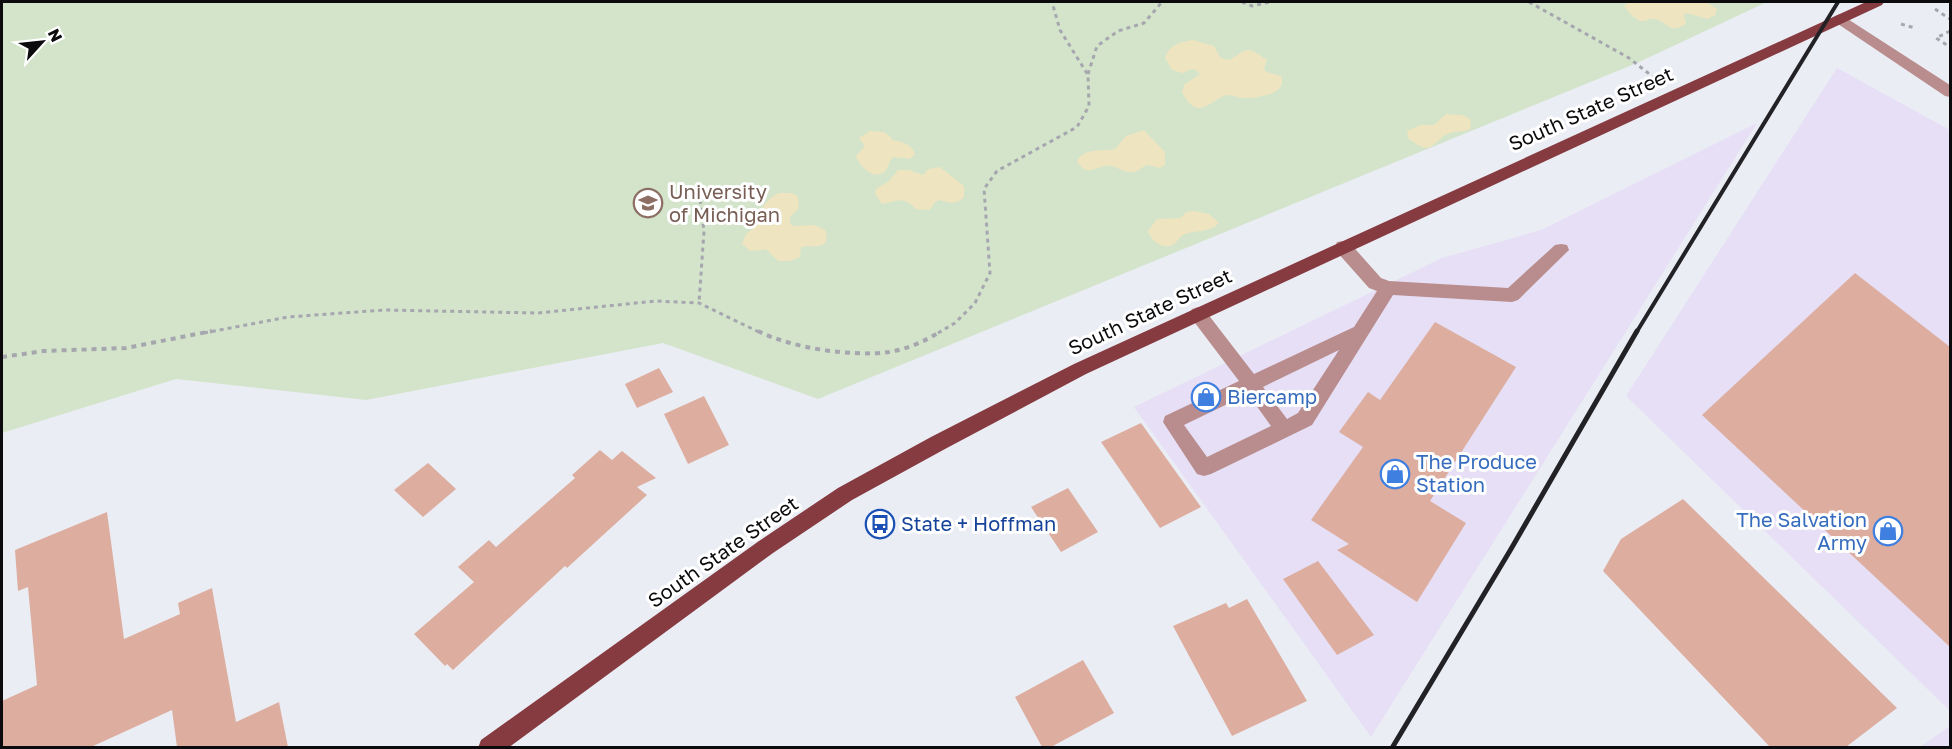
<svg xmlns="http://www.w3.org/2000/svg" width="1952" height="749" font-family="'Golos Text',sans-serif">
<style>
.commercial{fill:#e6dff5}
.green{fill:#d3e4cb}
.sand{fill:#eee4bf}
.building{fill:#ddae9f}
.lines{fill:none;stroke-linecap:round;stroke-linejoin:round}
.path-far1{stroke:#a6a7ae;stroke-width:3;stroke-dasharray:4 4;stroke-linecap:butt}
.path{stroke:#a6a7ae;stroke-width:4;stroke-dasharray:5 5;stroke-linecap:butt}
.minor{fill:#b98d8d;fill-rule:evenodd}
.major{fill:#853b40;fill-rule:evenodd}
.rail-far1{stroke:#222226;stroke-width:4}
.rail{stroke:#222226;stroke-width:5}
.labels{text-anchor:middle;stroke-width:6;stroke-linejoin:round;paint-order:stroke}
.street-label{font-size:20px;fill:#0b0b0e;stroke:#fff}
.education-label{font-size:20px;fill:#785e54;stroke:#fff;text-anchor:start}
.shop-label{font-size:20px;fill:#366cbe;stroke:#fff;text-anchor:start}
.transit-label{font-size:20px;fill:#164399;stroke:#fff;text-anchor:start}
</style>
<rect width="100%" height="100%" fill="#ebedf5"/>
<!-- commercial -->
<g class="commercial">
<path d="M1837 68 1950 130V711L1626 396Z"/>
<path d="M1757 123 1371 737 1134 407 1442 258 1541 230Z"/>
<path d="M1950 726V747H1920Z"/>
</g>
<!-- green -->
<path class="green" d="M2 2H1767L1637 63 818 399 663 343 366 400 176 379 2 433Z"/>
<!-- sand -->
<g class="sand">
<path d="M1628 2H1706L1717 9 1715 15 1708 19 1686 13 1684 15 1686 24C1668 35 1669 22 1655 19 1649 18 1647 22 1640 21L1632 16 1624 6Z"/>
<path d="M1193 40 1214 46C1216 49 1219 57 1222 58 1231 65 1240 49 1249 50 1255 51 1261 56 1267 60L1264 68 1266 72 1281 76C1289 95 1255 98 1242 98 1238 98 1233 95 1229 95 1213 95 1199 126 1182 92L1184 85 1200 74C1195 67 1190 69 1183 73L1172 70 1165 58C1170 44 1180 42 1193 40Z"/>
<path d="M1446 114 1462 115 1470 119 1471 125 1469 130C1463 132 1455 131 1450 133 1432 139 1434 160 1408 138L1407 131 1420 125H1434Z"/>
<path d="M1144 130 1165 152V165L1160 168 1147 165C1142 167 1139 171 1134 172 1126 174 1118 167 1111 166 1101 164 1096 171 1087 170 1082 169 1080 166 1077 161 1085 147 1102 152 1115 149L1126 136Z"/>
<path d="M870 131 884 132 891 137 892 140C902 142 912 143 915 155L909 159 893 157C889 161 889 166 886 170 876 183 859 166 856 156L865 146 859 138Z"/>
<path d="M940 167 964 186V197C956 205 950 203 939 200L935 202 930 210 915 209C906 196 896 201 882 204L875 194 876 189 889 181 898 170H909L923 175 928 169Z"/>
<path d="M779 193H793L798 197 799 208 790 217V223L793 226 815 225 825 230C832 252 813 244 801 247L800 257 790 261H778C761 245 773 250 750 251L742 244 746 234 756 226C758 213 766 198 779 193Z"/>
<path d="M1194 211 1209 214 1219 223C1210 232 1201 230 1189 233 1181 234 1179 240 1174 244 1163 251 1151 241 1148 231L1157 219 1180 218 1187 212Z"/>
</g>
<!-- building -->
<g class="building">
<path d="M1855 273 1950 347V647L1702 415Z"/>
<path d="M1435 322 1516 367 1430 501 1466 523 1417 602 1337 550 1349 544 1311 520 1363 447 1339 432 1368 392 1380 400Z"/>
<path d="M659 368 673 392 637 408 625 384Z"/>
<path d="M704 396 729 445 688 464 664 414Z"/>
<path d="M1141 423 1201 507 1160 528 1101 442Z"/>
<path d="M600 450 612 460 622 451 656 478 637 487 647 495 567 568 565 566 453 670 447 664 445 666 414 634 474 582 458 567 489 540 496 547 575 478 572 475Z"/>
<path d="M428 463 456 489 423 517 394 490Z"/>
<path d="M1068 488 1098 532 1061 552 1031 507Z"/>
<path d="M1683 499 1897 708 1846 747H1770L1603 571 1621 539Z"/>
<path d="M107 512 124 639 180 614 178 603 212 588 236 722 279 702 288 747H177L172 710 91 747H2V701L37 685 28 587 18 591 15 550Z"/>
<path d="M1318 561 1374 635 1337 655 1283 579Z"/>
<path d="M1247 599 1307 701 1232 736 1173 626 1226 603 1229 608Z"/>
<path d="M1083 660 1114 713 1051 747H1042L1015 697Z"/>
</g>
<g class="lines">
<!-- path-far1 -->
<g class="path-far1">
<path d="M1242 2 1252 6 1270 2"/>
<path d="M1529 2 1629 58 1657 80"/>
<path d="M1935 9 1950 19"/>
<path d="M1901 24 1915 28"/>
<path d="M1950 31 1936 38 1950 47"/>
<path d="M1088 74 1097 46 1118 31 1144 23 1162 2"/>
<path d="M699 192 704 231 699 303"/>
<path d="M204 333 288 317 384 310 538 313 656 301 699 303 761 333"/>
<path d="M938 333 955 323 975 303 990 273 984 189 997 171 1077 127 1089 106 1088 75 1060 30 1052 2"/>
</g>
<!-- path -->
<g class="path">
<path d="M758 331C791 348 852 357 889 352 907 349 926 341 941 331"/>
<path d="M2 357 44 351 126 348 212 331"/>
</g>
<!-- minor -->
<g class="minor">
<path d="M1840 14 1950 85V97L1945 96 1835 22 1833 19 1835 16Z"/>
<path d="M1343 241 1349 242 1381 278 1389 281 1508 288 1555 245 1561 244 1567 245 1569 250 1518 300 1512 302 1393 295 1312 425 1211 474 1204 476 1197 474 1163 422 1165 416 1239 381 1192 319 1189 314 1192 309 1198 307 1204 309 1254 374 1354 327 1377 291 1369 288 1337 252 1335 247 1337 242ZM1339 350 1298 413 1287 419 1263 387ZM1248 394 1271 426 1207 457 1184 425Z"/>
</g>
<!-- major -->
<path class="major" d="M1866 2H1884L1882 5 1086 374 945 449 852 500 773 553 508 748H478L481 740 759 541 838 488 931 437 1074 364Z"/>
<!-- rail-far1 -->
<path class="rail-far1" d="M1636 333 1838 2"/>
<!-- rail -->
<path class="rail" d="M1392 748 1511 549 1637 331"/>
</g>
<!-- icons -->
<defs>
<g id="university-ring" transform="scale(1.5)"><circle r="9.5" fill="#fff" stroke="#8d6e63" stroke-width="1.5"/><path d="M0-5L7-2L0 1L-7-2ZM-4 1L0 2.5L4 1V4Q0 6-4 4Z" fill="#8d6e63"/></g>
<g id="shop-ring" transform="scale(1.5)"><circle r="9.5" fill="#fff" stroke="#3f7fe0" stroke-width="1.5"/><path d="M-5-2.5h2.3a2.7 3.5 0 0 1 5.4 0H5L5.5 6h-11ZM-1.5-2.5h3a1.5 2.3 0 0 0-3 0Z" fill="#3f7fe0"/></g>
<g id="bus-ring" transform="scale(1.5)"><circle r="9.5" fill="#fff" stroke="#1a4fb4" stroke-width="1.5"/><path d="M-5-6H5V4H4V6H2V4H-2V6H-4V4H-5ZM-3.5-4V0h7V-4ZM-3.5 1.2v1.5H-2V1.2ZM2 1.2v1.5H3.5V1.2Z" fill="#1a4fb4"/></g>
</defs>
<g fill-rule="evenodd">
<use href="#university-ring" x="648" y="203"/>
<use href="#shop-ring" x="1206" y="397"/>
<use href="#shop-ring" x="1395" y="474"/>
<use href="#bus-ring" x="880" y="524"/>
<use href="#shop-ring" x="1888" y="531"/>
</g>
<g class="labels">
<!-- street labels -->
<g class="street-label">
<text transform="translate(1591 109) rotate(-24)" y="7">South State Street</text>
<text transform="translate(1150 312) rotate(-25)" y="7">South State Street</text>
<text transform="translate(723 552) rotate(-35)" y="7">South State Street</text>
</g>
<!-- education labels -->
<g class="education-label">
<text x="669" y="199">University<tspan x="669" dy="23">of Michigan</tspan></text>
</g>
<!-- shop labels -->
<g class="shop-label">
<text x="1227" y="404">Biercamp</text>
<text x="1416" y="469">The Produce<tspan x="1416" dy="23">Station</tspan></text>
<text x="1867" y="527" text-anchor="end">The Salvation<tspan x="1867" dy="23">Army</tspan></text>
</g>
<!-- transit labels -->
<g class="transit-label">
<text x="901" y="531">State + Hoffman</text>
</g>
</g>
<!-- border -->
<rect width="1952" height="749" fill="none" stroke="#0b0b0e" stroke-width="6"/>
<!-- north arrow -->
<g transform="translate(42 42) rotate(63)" stroke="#ffffff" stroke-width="4.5" paint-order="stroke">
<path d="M0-4.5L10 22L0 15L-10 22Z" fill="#0b0b0e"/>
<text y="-9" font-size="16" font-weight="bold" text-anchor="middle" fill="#0b0b0e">N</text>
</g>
</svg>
